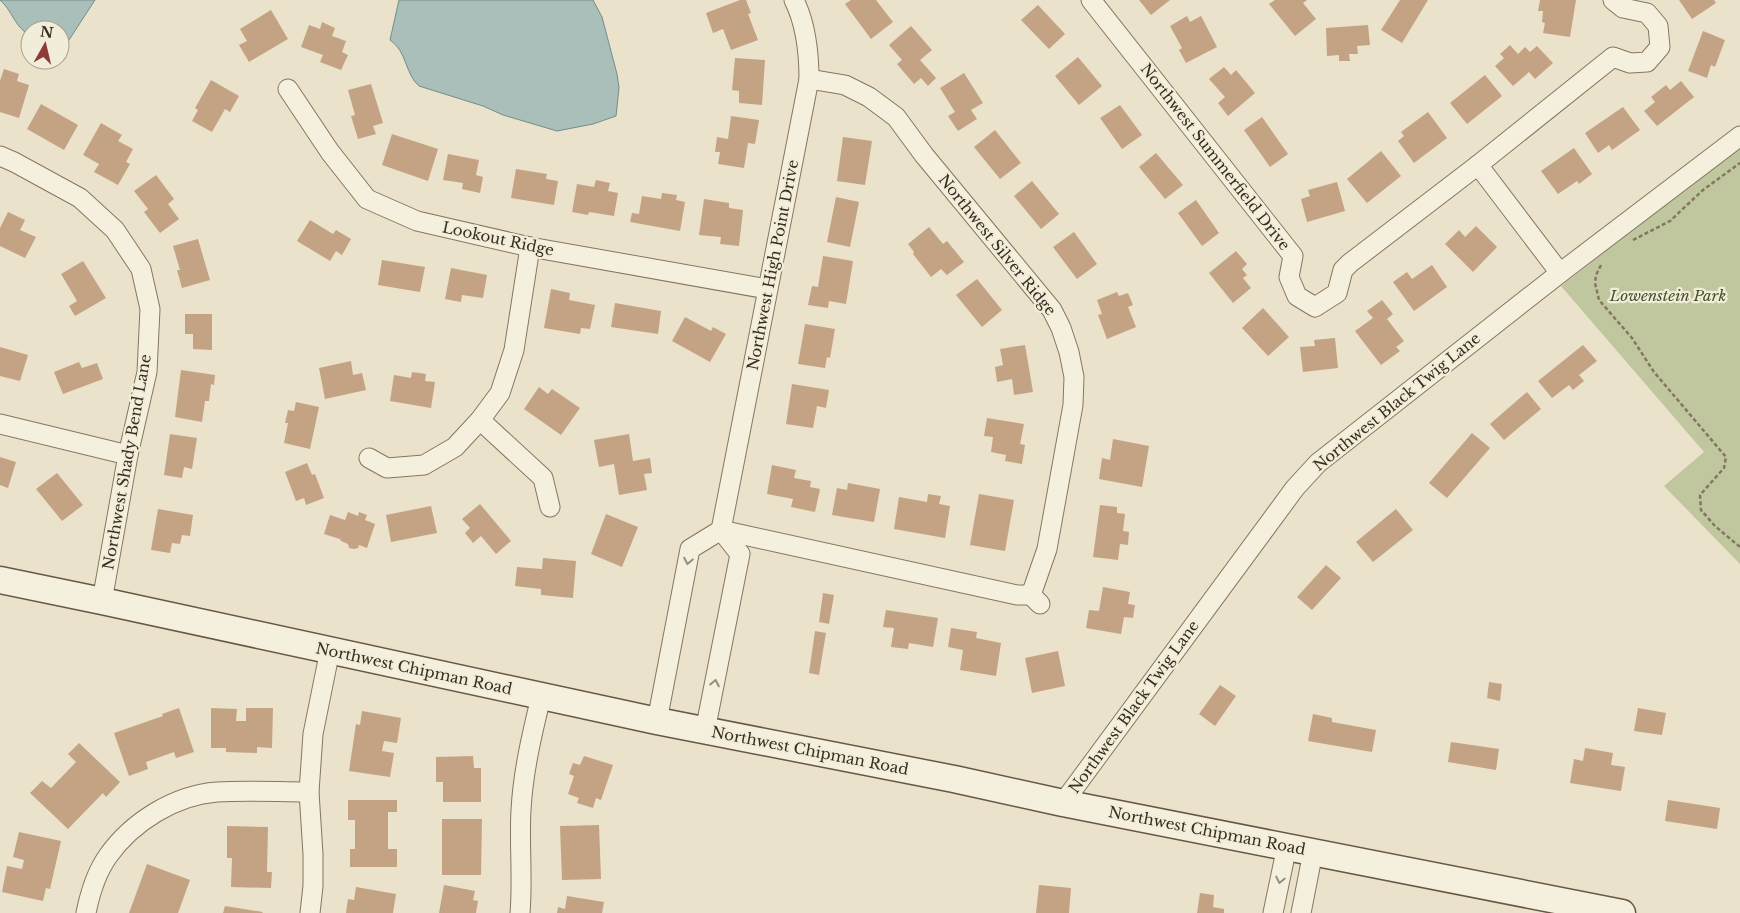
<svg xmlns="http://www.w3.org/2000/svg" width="1740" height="913" font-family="'Libre Baskerville',serif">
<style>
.green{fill:#c0c79f}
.water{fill:#aabfba;stroke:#728d88}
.building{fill:#c4a385}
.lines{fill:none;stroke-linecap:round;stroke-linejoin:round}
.street-casing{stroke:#857661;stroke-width:21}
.secondary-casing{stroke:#675744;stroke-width:29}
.path{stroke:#857661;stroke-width:2.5;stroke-dasharray:4 2.5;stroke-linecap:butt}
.street{stroke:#f5f0dd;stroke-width:19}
.secondary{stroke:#f5f0dd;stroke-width:26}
.oneway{stroke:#968f80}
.labels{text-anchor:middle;stroke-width:4.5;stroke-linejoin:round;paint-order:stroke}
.street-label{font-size:15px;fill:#372e22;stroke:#f2edd9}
.park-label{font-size:15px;font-style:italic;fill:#45512b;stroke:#f2edd9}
</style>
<rect width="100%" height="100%" fill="#eae2ca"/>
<!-- green -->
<path class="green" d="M1740 147V564L1664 486 1704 452 1561 286Z"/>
<!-- water -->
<g class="water">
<path d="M0 0H95L67 43 60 42V30H30V35C15 28 12 10 0 0Z"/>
<path d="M399 0H593L602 17 617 74 619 88 616 116 593 124 557 131 503 115 483 106 419 86C405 74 407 51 390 40Z"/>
</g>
<!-- building -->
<g class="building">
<path d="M740 0H746L751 13 748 14 758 40 731 50 723 29 713 33 706 13Z"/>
<path d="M851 0H876L893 22 871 39 845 4Z"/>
<path d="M1139 0H1170L1151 15Z"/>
<path d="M1275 0H1307L1303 3 1316 19 1295 36 1269 4Z"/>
<path d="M1400 0H1428L1402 43 1381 30Z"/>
<path d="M1540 0H1576L1570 37 1543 33 1545 23 1542 22 1543 11H1538Z"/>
<path d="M1679 0H1714L1716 3 1692 19Z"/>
<path d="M1038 5 1065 34 1049 49 1021 20Z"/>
<path d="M271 10 288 39 249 62 239 45 247 41 240 29Z"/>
<path d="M1187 16 1190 22 1201 16 1217 47 1186 63 1179 50 1182 48 1170 26Z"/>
<path d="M322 22 335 28 332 36 346 41 342 52 348 55 341 70 320 62 323 55 301 47 309 25 320 29Z"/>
<path d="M1368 25 1370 45 1357 46 1358 54H1349L1350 61H1339V55L1327 56 1326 28Z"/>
<path d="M911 26 932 50 920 60 936 78 928 86 921 78 914 84 897 64 902 60 889 45Z"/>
<path d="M1703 31 1725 40 1715 67 1711 65 1707 78 1688 71Z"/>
<path d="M1510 45 1518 54 1525 47 1530 52 1537 46 1553 63 1535 79 1529 72 1513 86 1495 66 1504 58 1500 54Z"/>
<path d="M1078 57 1102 86 1079 105 1055 76Z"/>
<path d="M735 58 765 60 762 105 739 103V91L732 90Z"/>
<path d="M1224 67 1231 75 1236 70 1255 93 1228 116 1218 103 1225 97 1209 79Z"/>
<path d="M4 69 19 74 17 81 29 85 19 118 0 112V81Z"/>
<path d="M964 73 983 103 971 110 977 119 958 131 948 116 955 112 940 88Z"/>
<path d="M1485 75 1502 96 1467 124 1450 103Z"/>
<path d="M211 80 239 96 230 112 225 109 212 132 192 121 198 110 195 108Z"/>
<path d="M1681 81 1694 97 1657 126 1644 111 1655 102 1651 97 1666 85 1670 90Z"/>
<path d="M371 84 383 123 373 126 376 134 358 139 351 116 355 115 348 90Z"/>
<path d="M41 104 78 125 64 150 27 129Z"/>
<path d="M1120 105 1142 135 1122 149 1100 118Z"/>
<path d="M1623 107 1640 130 1612 150 1609 145 1598 153 1585 133Z"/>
<path d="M1428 112 1447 138 1414 163 1398 141 1404 136 1401 132Z"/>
<path d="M731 116 759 120 755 144 748 143 744 168 718 164 720 152H715L717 137 728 139Z"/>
<path d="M1262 117 1288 154 1270 167 1244 130Z"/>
<path d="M101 123 122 135 118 141 133 149 126 162 130 164 118 185 94 172 99 164 83 155Z"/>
<path d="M995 130 1021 163 1000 179 974 147Z"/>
<path d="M392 134 438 149 428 181 382 165Z"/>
<path d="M843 137 872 141 865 185 837 181Z"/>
<path d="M1574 148 1592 174 1579 184 1577 181 1558 194 1541 171Z"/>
<path d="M1381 151 1401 176 1367 203 1347 179Z"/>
<path d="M1156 153 1183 185 1165 199 1139 167Z"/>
<path d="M448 154 479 160 476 175 483 177 480 193 462 189 463 183 443 180Z"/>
<path d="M516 169 547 174 546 179 558 181 554 205 511 198Z"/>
<path d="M156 175 174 199 168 204 179 219 160 233 144 212 148 209 134 191Z"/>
<path d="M596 180 610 183 608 191 618 193 614 216 589 212 588 215 572 212 577 184 594 187Z"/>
<path d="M1032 181 1059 214 1041 229 1014 196Z"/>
<path d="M1337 182 1345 211 1307 222 1301 199 1310 196 1308 190Z"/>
<path d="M662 193 677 195 676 200 685 202 680 231 630 222 632 213 639 214 642 196 661 199Z"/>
<path d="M836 197 859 202 850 247 827 242Z"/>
<path d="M704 199 729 203V208L743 210 739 246 720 244 721 237 699 235Z"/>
<path d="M1196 200 1219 233 1202 246 1178 213Z"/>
<path d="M8 212 25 220 20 230 36 237 25 258 0 246V228Z"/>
<path d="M310 220 333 234 336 230 351 239 342 255 336 251 330 261 297 241Z"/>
<path d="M1476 226 1497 247 1473 272 1445 244 1459 230 1465 237Z"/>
<path d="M929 227 943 244 947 241 964 262 947 275 941 269 931 277 913 254 914 252 908 244Z"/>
<path d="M1074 232 1097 264 1077 279 1053 247Z"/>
<path d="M198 239 210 280 182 288 177 270H180L173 246Z"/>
<path d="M1236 251 1247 264 1242 269 1247 275 1243 278 1251 288 1233 303 1209 273Z"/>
<path d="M823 256 853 261 846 304 829 301 828 308 808 305 812 286 818 287Z"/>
<path d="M382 260 425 267 420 292 378 285Z"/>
<path d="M83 261 106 298 75 316 69 306 77 301 61 274Z"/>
<path d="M1432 265 1447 287 1414 311 1393 282 1407 272 1412 279Z"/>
<path d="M451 268 487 275 483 298 462 295 461 302 445 299Z"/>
<path d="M977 279 1002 310 982 327 956 295Z"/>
<path d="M551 289 570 293 569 300 595 305 590 329 581 328 580 334 544 328Z"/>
<path d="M1117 292 1119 296 1128 293 1133 305 1128 307 1136 327 1107 339 1098 315 1102 314 1097 300Z"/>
<path d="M1382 300 1393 314 1387 319 1404 341 1396 347 1400 351 1381 365 1355 331 1373 318 1367 311Z"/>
<path d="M615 303 661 311 658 334 611 327Z"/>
<path d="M1263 308 1289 337 1268 356 1242 328Z"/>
<path d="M185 314H212V350L193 349V334H185Z"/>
<path d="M685 317 711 331 713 327 726 334 710 362 672 341Z"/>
<path d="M805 324 835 329 830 358 827 357 825 368 798 364Z"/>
<path d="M1335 338 1338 368 1303 372 1300 347 1315 346 1314 340Z"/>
<path d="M1025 345 1033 392 1014 395 1012 379 997 382 995 367 1003 365 1000 349Z"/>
<path d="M1583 345 1597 361 1579 375 1584 381 1573 390 1569 385 1552 398 1538 381Z"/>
<path d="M0 347 28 355 20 381 0 376Z"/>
<path d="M351 361 353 375 362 373 366 390 325 399 319 368Z"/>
<path d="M79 362 82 368 97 363 103 379 63 394 54 372Z"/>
<path d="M181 370 215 375 214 385 211 384 209 401H205L202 422 175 417Z"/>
<path d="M412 372 426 374 425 381 435 382 431 408 390 401 394 375 411 378Z"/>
<path d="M792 384 829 390 826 408 817 406 813 428 786 424Z"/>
<path d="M539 387 548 394 552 389 580 408 561 435 524 409Z"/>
<path d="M1527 392 1541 409 1504 440 1490 424Z"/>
<path d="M296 402 319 407 310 449 284 443 288 423H285L288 410 294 411Z"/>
<path d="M987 418 1024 424 1020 444 1025 445 1022 464 1005 461 1006 455 991 452 993 437 984 436Z"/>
<path d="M1472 433 1490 448 1447 498 1429 483Z"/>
<path d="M170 434 197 438 192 469 184 467 182 478 164 475Z"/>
<path d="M629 434 633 461 650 458 652 473 644 474 647 490 619 495 614 464 599 467 594 440Z"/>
<path d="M1113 439 1149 446 1142 487 1099 479 1102 458 1110 460Z"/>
<path d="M0 457 16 462 8 488 0 485Z"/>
<path d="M307 463 312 475 315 474 324 498 306 505 304 498 296 501 285 472Z"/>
<path d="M772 465 796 470 794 478 811 481 810 487 820 489 815 512 791 507 793 499 767 494Z"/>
<path d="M57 473 83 505 62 521 36 489Z"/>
<path d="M848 483 880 489 874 522 832 515 837 488 847 490Z"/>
<path d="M928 494 941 496 939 504 950 506 945 538 894 529 899 497 927 502Z"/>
<path d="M979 494 1014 500 1005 551 970 545Z"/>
<path d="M480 504 511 541 496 554 481 536 473 543 465 533 470 528 462 519Z"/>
<path d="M1100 505 1117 507V513L1125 514 1123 531 1129 532 1128 545 1120 544 1118 560 1093 557Z"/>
<path d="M431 506 437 533 391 542 386 515Z"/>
<path d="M158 509 193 515 190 536 182 535 180 544 172 543 170 553 151 550Z"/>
<path d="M1396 509 1413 530 1373 562 1356 542Z"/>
<path d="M348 512 358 516 359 512 367 515 365 520 375 524 367 548 359 545 358 548 354 549 349 548 348 544 341 541 340 539 324 534 330 515 345 520Z"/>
<path d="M606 514 638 527 622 567 591 554Z"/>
<path d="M543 558 576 561 573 598 541 595V589L515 586 517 567 542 569Z"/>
<path d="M1326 565 1341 578 1312 610 1297 597Z"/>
<path d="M1103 587 1130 592 1128 604 1135 605 1133 618 1124 617 1121 634 1086 628 1089 610 1099 611Z"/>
<path d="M823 593 834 595 829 624 819 622Z"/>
<path d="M886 610 938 618 933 647 909 643 908 649 891 647 894 628 883 627Z"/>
<path d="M951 628 977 632 976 638 1001 643 996 676 960 670 963 650 948 647Z"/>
<path d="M815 631 826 633 819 675 809 673Z"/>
<path d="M1058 651 1065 686 1032 693 1025 658Z"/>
<path d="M1489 682 1502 684 1500 701 1487 698Z"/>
<path d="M1220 685 1236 696 1215 726 1199 714Z"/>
<path d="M179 708 194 752 176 758 174 752 146 762 148 769 129 776 114 733 163 716 162 714Z"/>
<path d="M211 708 237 709 236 721H246V708H273L272 748 257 747V753L226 752V748H211Z"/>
<path d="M1638 708 1666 713 1662 735 1634 731Z"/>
<path d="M362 711 401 718 397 743 384 741 382 751 394 753 390 777 349 771 356 724 360 725Z"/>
<path d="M1313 714 1332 718V722L1376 730 1372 752 1308 741Z"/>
<path d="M1451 742 1499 749 1496 770 1448 762Z"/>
<path d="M79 743 120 782 106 797 103 793 68 829 30 793 42 781 51 788 76 762 68 754Z"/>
<path d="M1585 748 1613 753 1611 765 1625 767 1621 791 1570 783 1574 759 1583 761Z"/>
<path d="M473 756 474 768H481V802H443V782H436V757Z"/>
<path d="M584 756 613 765 601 800 596 798 593 808 577 803 579 798 568 794 574 776 569 774 573 763 580 765Z"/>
<path d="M348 800H397V812H388V849H397V867H350V849H355V820H348Z"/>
<path d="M1668 800 1720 808 1717 829 1665 821Z"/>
<path d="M442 819H482L481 875H442Z"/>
<path d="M599 825 601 879 562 880 560 826Z"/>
<path d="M227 826 268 827 267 872H272L271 888 231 887 232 858H227Z"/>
<path d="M19 832 61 841 50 889 46 888 43 901 2 892 7 866 22 869 24 860 13 857Z"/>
<path d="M147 864 190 880 178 913H129Z"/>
<path d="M444 885 475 891 473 900 478 901 476 913H439Z"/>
<path d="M1039 885 1071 888 1069 913H1036Z"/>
<path d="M356 887 396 894 393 913H346L348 899 354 900Z"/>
<path d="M1200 893 1214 895 1213 907 1224 909V913H1197Z"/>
<path d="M567 896 604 902 602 913H557L558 907 565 909Z"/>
<path d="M225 906 263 912 262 913H223Z"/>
</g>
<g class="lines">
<!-- street casing -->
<g class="street-casing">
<g id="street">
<path d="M1091 0 1293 256 1289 277 1297 296 1315 307 1337 293 1343 270 1350 263 1478 165 1613 57 1630 63 1647 62 1660 47 1658 26 1647 13 1623 8 1613 0"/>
<path d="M809 79 845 85 869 97 896 117 924 155 1052 310 1061 328 1069 352 1074 377 1073 405 1047 549 1031 595 1040 604"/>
<path d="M288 89 330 152 367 199 417 221 530 247 767 289"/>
<path d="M0 156 14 162 80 198 115 230 141 269 150 309 147 372 128 455 102 601"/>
<path d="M1478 165 1560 273"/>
<path d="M480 420 543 478 550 507"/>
<path d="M0 424 128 455"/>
<path d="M369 458 387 468 424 465 455 447 480 420 500 393 514 350 530 247"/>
<path d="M721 530 1017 595H1031"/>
<path d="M657 721 690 549 721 530 809 79C809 53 806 24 794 0"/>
<path d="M705 731 740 554 721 530"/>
<path d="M1063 803 1295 488 1318 463 1560 273 1740 136"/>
<path d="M86 913C90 893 96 873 108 856 132 822 175 795 217 792 247 790 278 792 309 792"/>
<path d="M310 913 313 886V854L309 792 313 734 330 650"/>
<path d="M520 913C523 879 519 844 521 810 523 772 532 734 541 697"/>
<path d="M1273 913 1287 846"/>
<path d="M1301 913 1313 852"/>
</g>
</g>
<!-- secondary casing -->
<g class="secondary-casing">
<path id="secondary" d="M0 580 102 601 657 721 954 779 1063 803 1622 913"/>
</g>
<!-- path -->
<g class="path">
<path d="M1633 240 1670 221 1703 190 1740 163"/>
<path d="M1601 265 1596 275 1595 283 1599 300 1632 338 1654 372 1726 457 1724 468 1700 495 1701 510 1715 526 1740 547"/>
</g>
<!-- street -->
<use href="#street" class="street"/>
<!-- secondary -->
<use href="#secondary" class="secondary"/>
</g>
<!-- one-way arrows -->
<defs><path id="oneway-chevron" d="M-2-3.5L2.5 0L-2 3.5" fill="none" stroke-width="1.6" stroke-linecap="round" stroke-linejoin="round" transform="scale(1.25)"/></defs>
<g class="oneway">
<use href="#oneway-chevron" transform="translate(688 561) rotate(101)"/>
<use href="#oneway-chevron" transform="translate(715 683) rotate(-79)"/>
<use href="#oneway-chevron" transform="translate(1280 880) rotate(102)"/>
</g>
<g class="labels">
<!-- street labels -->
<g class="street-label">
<text transform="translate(1215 157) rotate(52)" y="5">Northwest Summerfield Drive</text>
<text transform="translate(498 239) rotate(12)" y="5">Lookout Ridge</text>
<text transform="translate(997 245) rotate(51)" y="5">Northwest Silver Ridge</text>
<text transform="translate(773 265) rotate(-79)" y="5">Northwest High Point Drive</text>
<text transform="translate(1397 402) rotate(-39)" y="5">Northwest Black Twig Lane</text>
<text transform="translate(127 462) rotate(-80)" y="5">Northwest Shady Bend Lane</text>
<text transform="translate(414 669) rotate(12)" y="5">Northwest Chipman Road</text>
<text transform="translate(1134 707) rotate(-54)" y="5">Northwest Black Twig Lane</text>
<text transform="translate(810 751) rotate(11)" y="5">Northwest Chipman Road</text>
<text transform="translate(1207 831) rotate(11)" y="5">Northwest Chipman Road</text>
</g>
<!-- park labels -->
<g class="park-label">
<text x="1668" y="301">Lowenstein Park</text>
</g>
</g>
<!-- north arrow -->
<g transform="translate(45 45) rotate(8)"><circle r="24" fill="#f2edd9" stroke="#a7a190"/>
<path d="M0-4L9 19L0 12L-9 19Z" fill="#8d3c37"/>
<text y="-8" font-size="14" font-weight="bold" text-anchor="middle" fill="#372e22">N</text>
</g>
</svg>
